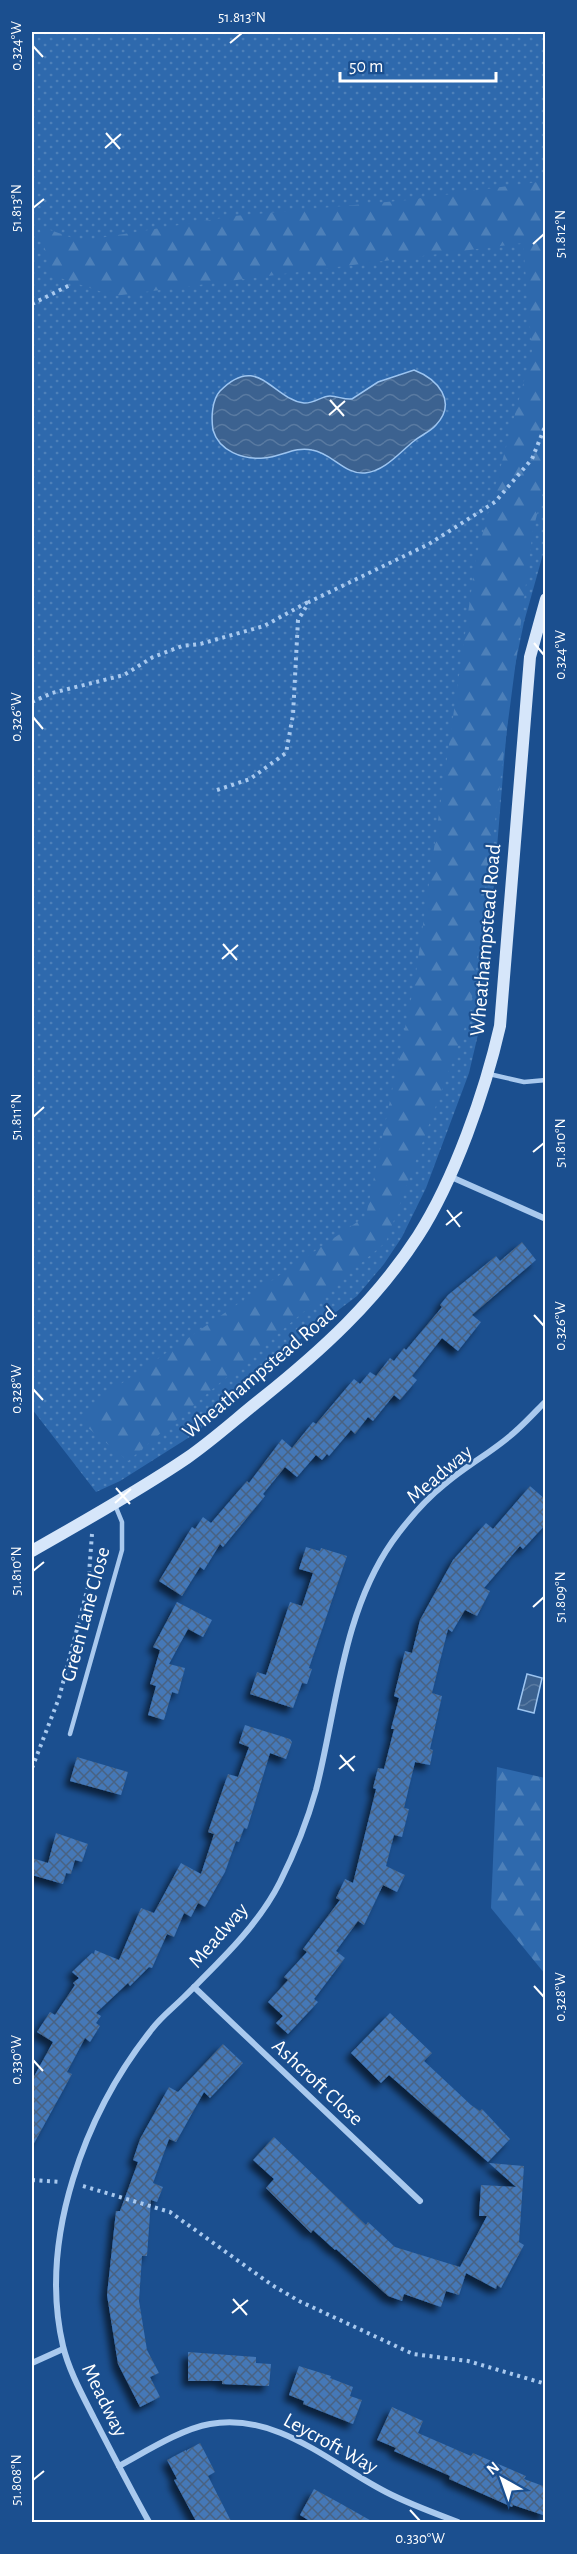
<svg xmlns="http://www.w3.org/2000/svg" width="577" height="2554" font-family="'Alegreya Sans',sans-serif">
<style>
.grass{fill:url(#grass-dots)}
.forest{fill:url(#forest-firs)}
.water{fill:url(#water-waves);stroke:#9cc4f0;stroke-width:1.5}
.building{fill:url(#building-cross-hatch);filter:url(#shadow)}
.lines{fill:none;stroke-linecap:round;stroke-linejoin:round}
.path{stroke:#a9c9ee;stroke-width:4;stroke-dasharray:3 4.5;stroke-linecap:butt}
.lane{stroke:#a9c9ee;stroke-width:4.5}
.street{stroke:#a9c9ee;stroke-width:6}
.secondary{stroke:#d6e6fa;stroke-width:12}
.ticks{fill:none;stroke:#fff;stroke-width:2}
.labels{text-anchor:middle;stroke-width:4.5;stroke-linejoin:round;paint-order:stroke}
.street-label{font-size:21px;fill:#fff;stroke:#1b4f8f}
.neatline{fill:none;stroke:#fff;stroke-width:2}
.ticks-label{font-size:15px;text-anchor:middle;fill:#fff}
</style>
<defs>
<pattern id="grass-dots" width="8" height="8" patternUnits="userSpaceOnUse" patternTransform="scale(1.5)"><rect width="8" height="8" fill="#2e69ad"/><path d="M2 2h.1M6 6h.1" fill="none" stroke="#4d80b9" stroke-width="1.8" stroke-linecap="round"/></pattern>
<pattern id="forest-firs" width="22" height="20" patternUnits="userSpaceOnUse" patternTransform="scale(1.5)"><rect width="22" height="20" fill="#2e69ad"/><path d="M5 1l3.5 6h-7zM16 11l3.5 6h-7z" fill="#4d80b9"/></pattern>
<pattern id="water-waves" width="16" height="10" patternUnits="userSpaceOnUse" patternTransform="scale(1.5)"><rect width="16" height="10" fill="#3c6290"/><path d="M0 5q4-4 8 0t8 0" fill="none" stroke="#597aa1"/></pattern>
<pattern id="building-cross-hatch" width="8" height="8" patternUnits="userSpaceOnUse" patternTransform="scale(1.5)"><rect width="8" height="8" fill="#4478b7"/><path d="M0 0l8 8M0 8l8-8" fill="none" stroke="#486282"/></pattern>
<filter id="shadow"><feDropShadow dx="-5.5" dy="5.5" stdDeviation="3" flood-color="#0009"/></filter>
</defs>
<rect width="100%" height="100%" fill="#1b4f8f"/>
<!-- grass -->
<path class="grass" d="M32 32H545V547L524 622 510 690 492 908 490 983 469 1073 426 1188 402 1237 384 1264 357 1296 291 1346 196 1433 120 1481 96 1492 32 1409Z"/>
<!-- forest -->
<g class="forest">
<path d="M545 181V484L533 530 470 1013 386 1242 128 1461 81 1422 115 1388 366 1216 415 980 476 558 532 351 523 243 114 296 51 275 39 226 81 241 234 216 408 200Z"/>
<path d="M497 1767 545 1778V1974L491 1908Z"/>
</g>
<!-- water -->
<g class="water">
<path d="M414 370C437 379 458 401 436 425 430 432 421 435 414 441 400 452 385 471 365 473 345 475 332 453 312 450 295 446 281 457 264 458 243 460 219 451 213 430 211 417 212 400 220 391 258 352 272 399 304 403 313 404 322 396 330 396 338 396 344 400 352 399L378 382Z"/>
<path d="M527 1674 542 1678 534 1713 518 1709Z"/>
</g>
<!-- building -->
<g class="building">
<path d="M522 1242 536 1260 472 1315 481 1322 458 1351 442 1338 412 1376 417 1380 400 1400 394 1395 373 1421 368 1417 355 1434 351 1430 329 1456 327 1454 322 1460 316 1455 297 1477 285 1467 263 1494 265 1496 223 1547 220 1544 204 1570 200 1567 182 1596 159 1581 192 1527 195 1529 203 1517 211 1523 247 1481 249 1483 282 1439 292 1448 313 1422 316 1424 354 1379 360 1384 370 1372 376 1376 390 1358 394 1361 404 1348 406 1350 442 1307 440 1305 448 1295 496 1256 500 1261Z"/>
<path d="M530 1486 546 1500V1524L523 1549 520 1546 484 1588 490 1591 477 1616 465 1610 452 1632 448 1629 432 1693 442 1696 430 1749 433 1750 430 1765 415 1762 404 1808 409 1809 402 1837 394 1835 386 1866 405 1875 397 1892 383 1885 364 1925 358 1921 336 1951 345 1958 314 1999 318 2002 288 2034 276 2023 283 2016 268 2002 288 1980 284 1977 307 1952 303 1949 340 1900 336 1898 345 1879 353 1883 376 1789 373 1788 378 1768 384 1769 394 1729H391L399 1698 394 1696 405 1651 412 1653 420 1620 453 1560 486 1523 493 1529Z"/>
<path d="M306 1547 320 1551 321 1548 347 1556 309 1668 312 1669 307 1684 302 1683 293 1708 250 1694 257 1672 266 1675 290 1602 302 1606 313 1573 299 1569Z"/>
<path d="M177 1602 212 1620 203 1637 188 1629 169 1664 185 1668 178 1694 172 1692 164 1720 148 1715 156 1686 150 1684 160 1650 153 1647Z"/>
<path d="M245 1725 290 1739 292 1742 286 1759 270 1753 247 1829 244 1828 239 1842 236 1841 225 1872 205 1907 198 1903 191 1917 184 1913 174 1937 167 1934 152 1968 149 1967 130 1986 128 1983 96 2013 101 2016 96 2023 100 2026 90 2042 85 2038 67 2072 72 2074 32 2147V2080L53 2042 37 2032 50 2012 55 2015 75 1985 73 1983 79 1978 72 1972 92 1953 94 1954 95 1950 119 1960 141 1908 154 1913 181 1863 201 1874 214 1834 208 1832 228 1774 238 1777 249 1747 239 1743Z"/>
<path d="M77 1757 128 1772 121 1795 70 1781Z"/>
<path d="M56 1833 88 1844 82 1862 75 1860 71 1874 66 1873 63 1884 32 1875V1858L48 1863Z"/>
<path d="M390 2013 432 2053 424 2061 471 2105 480 2111 482 2109 510 2139 488 2162 389 2075 381 2083 351 2053Z"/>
<path d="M223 2044 243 2063 210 2098 204 2092 176 2142 169 2139 153 2183 163 2187 157 2202 151 2200 147 2256H142L139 2301 147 2350 159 2373 150 2377 160 2397 140 2407 118 2364 107 2295 116 2211H120L138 2162 133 2160 140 2139 169 2087 178 2092Z"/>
<path d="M274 2137 366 2225 368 2222 395 2247 460 2267 487 2216H479L481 2185 516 2187 489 2163 524 2166 519 2242 524 2245 501 2288 497 2285 496 2289 466 2273 459 2295 446 2291 441 2307 404 2294 402 2301 388 2296 336 2249 335 2250 313 2230 311 2233 266 2188 274 2179 253 2160Z"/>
<path d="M188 2352 256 2357V2363L271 2364 269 2386 222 2384V2381H188Z"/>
<path d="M299 2366 331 2376 330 2378 353 2387 350 2396 362 2400 353 2424 303 2404 304 2401 289 2395Z"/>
<path d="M392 2407 423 2421 418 2433 471 2456 473 2453 526 2476 524 2479 546 2487V2516L513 2505 512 2507 449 2479 450 2476 394 2451 396 2448 377 2440Z"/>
<path d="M200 2443 215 2472 208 2476 232 2523H197L174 2480 177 2479 167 2460 186 2450 187 2452V2450Z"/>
<path d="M314 2489 345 2506 375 2523H313L300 2515Z"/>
</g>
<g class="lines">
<!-- path -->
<g class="path">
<path d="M32 304 72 284"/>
<path d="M32 702 52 693 124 675 153 657 182 646 200 644 264 626 308 602"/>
<path d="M217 790 250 779 286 753 293 715 298 620 309 602 429 544 495 502 532 459 546 424"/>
<path d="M32 1768 59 1698 88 1587 92 1534"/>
<path d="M32 2180 61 2182"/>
<path d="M83 2186 170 2212 272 2285 299 2301 413 2354 468 2361 546 2384"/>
</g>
<!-- lane -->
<g class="lane">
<path d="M489 1074 524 1082 546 1080"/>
<path d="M70 1734 122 1550V1522L115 1505"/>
</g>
<!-- street -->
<g class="street">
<path d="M449 1176 546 1219"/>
<path d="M194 1987 420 2201"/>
<path d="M32 2363 63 2349"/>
<path d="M119 2466C145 2452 181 2429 210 2424 277 2412 331 2464 386 2492 409 2504 434 2513 458 2522"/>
<path d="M149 2522C130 2488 112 2453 94 2418 83 2396 69 2371 63 2346 38 2239 85 2113 152 2029 161 2017 174 2007 184 1997 219 1962 258 1926 280 1882 295 1852 307 1822 316 1790 337 1708 342 1614 392 1542 407 1521 425 1500 445 1484 468 1464 496 1450 518 1429 528 1420 537 1410 546 1401"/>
</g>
<!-- secondary -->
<path class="secondary" d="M32 1551C84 1521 137 1492 187 1458 213 1440 237 1418 261 1399 321 1351 376 1301 418 1236 454 1180 485 1092 500 1026L530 657 546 599"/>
</g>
<!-- ticks -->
<path class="ticks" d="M230 43 242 33M33 46 43 57M106 133 120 149M105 148 121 134M33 208 44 199M533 244 544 234M330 400 344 416M329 415 345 401M534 643 544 655M33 717 43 729M223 944 237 960M222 959 238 945M33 1117 44 1107M533 1152 544 1143M447 1210 460 1227M446 1225 462 1212M534 1315 544 1326M33 1389 43 1400M116 1488 130 1504M115 1503 131 1489M33 1571 44 1562M533 1607 544 1597M340 1755 354 1771M339 1769 355 1756M534 1986 544 1997M33 2060 43 2071M233 2299 247 2315M232 2313 248 2300M33 2480 44 2471M410 2510 420 2521"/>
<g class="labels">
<!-- street labels -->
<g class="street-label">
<text transform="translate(485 940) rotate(-85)" y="7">Wheathampstead Road</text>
<text transform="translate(259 1372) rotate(-40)" y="7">Wheathampstead Road</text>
<text transform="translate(439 1474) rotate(-40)" y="7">Meadway</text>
<text transform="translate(85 1614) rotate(-75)" y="7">Green Lane Close</text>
<text transform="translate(218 1935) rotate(-49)" y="7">Meadway</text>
<text transform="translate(318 2082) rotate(43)" y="7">Ashcroft Close</text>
<text transform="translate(105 2400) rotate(64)" y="7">Meadway</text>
<text transform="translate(331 2443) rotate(29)" y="7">Leycroft Way</text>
</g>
</g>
<!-- border -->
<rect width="577" height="2554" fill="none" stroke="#1b4f8f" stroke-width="66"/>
<!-- north arrow -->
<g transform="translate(502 2479) rotate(320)" stroke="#1b4f8f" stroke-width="4.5" paint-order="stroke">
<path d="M0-4.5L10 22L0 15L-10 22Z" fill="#ffffff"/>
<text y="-9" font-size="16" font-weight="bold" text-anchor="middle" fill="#ffffff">N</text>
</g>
<!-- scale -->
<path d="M340 72v9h156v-9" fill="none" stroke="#ffffff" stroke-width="3"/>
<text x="349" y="72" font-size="18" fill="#ffffff" stroke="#1b4f8f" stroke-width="4.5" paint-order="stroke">50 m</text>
<rect x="33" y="33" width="511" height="2488" class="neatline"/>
<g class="ticks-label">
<text x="242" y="22">51.813°N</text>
<text transform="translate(16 46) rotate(-90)" y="5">0.324°W</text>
<text transform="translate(16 208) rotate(-90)" y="5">51.813°N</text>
<text transform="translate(560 234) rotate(-90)" y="5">51.812°N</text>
<text transform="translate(560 655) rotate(-90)" y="5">0.324°W</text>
<text transform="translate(16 717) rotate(-90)" y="5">0.326°W</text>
<text transform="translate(16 1117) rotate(-90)" y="5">51.811°N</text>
<text transform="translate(560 1143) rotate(-90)" y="5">51.810°N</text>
<text transform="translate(560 1326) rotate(-90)" y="5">0.326°W</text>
<text transform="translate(16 1389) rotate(-90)" y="5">0.328°W</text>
<text transform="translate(16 1571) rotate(-90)" y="5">51.810°N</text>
<text transform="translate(560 1597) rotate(-90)" y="5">51.809°N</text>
<text transform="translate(560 1997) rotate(-90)" y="5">0.328°W</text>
<text transform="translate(16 2060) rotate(-90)" y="5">0.330°W</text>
<text transform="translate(16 2480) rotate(-90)" y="5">51.808°N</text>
<text x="420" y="2543">0.330°W</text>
</g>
</svg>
